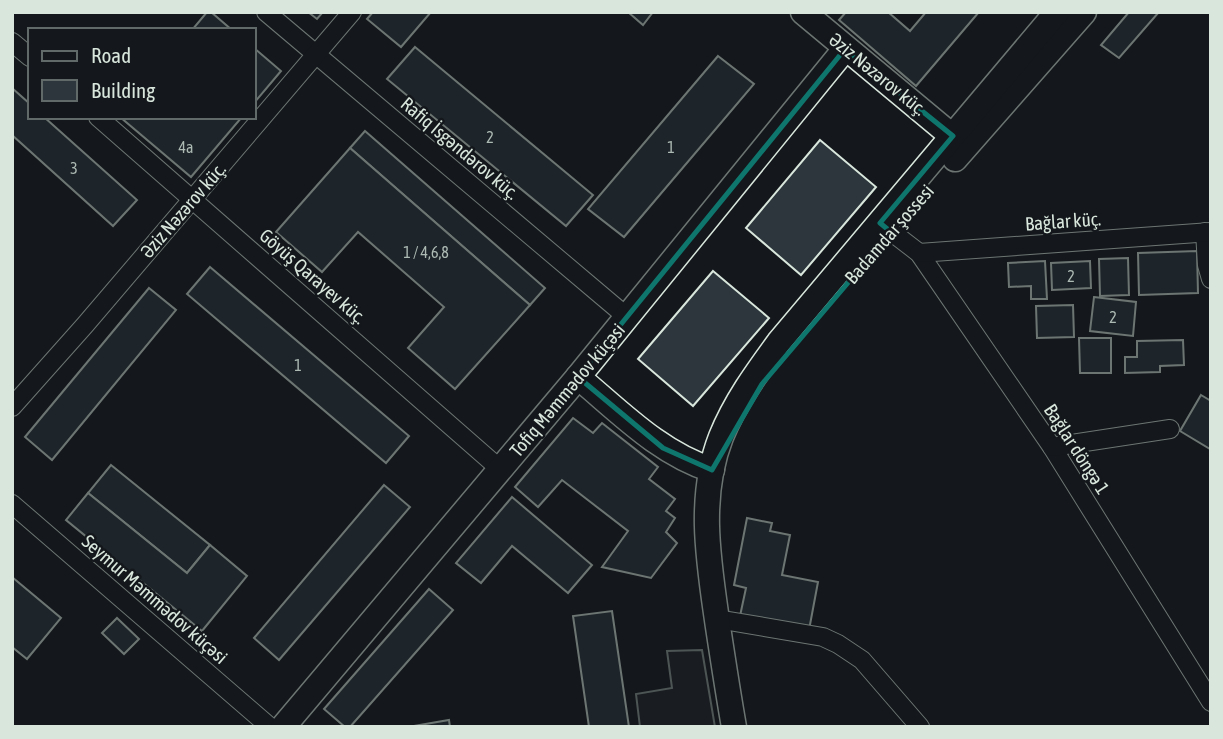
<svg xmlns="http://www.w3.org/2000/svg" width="1223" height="739" font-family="'Asap Condensed',sans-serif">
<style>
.green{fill:#202428;stroke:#939e99;stroke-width:2}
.building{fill:#2c363c;stroke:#d8e6dc;stroke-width:2}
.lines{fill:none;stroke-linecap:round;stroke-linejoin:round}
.street-casing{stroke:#d8e6dc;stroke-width:20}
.secondary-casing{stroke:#d8e6dc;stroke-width:27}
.street{stroke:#14181c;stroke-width:18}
.secondary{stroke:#14181c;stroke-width:24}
.marked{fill:none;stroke:#0f766e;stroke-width:5;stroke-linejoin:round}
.labels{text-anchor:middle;stroke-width:5;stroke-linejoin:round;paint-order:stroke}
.number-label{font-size:16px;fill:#adbab4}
.street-label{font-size:19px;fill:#d8e6dc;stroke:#14181c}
</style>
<rect width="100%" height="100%" fill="#14181c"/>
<!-- green -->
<path class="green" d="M702 650 715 727H640L636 694 672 688 667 651Z"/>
<!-- building -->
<g class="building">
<path d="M207 12H211L232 30H192Z"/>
<path d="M308 12H323L317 19Z"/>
<path d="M373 12H431L401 47 367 19Z"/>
<path d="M628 12H653L643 25Z"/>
<path d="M846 12H888L910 31 926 12H979L916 86 839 20Z"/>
<path d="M1129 12H1159L1119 58 1101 45Z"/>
<path d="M415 47 593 195 566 226 387 79Z"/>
<path d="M254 48 281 71 254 103Z"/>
<path d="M718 56 754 84 624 237 588 209Z"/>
<path d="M12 88 30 104V117H44L137 200 113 226 12 135Z"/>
<path d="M120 117H242L191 177Z"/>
<path d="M365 131 545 288 530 305 350 148Z"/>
<path d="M820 140 876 187 801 275 746 228Z"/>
<path d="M350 148 530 305 455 389 408 348 444 307 358 232 322 272 276 232Z"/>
<path d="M1197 251 1198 293 1139 295 1138 253Z"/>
<path d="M1128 258 1129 295 1100 296 1099 259Z"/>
<path d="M1045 261 1047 299H1031V286L1009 287 1008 263Z"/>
<path d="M1090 261 1091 288 1052 290 1051 263Z"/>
<path d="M210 267 409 436 386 463 187 294Z"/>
<path d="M713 271 769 318 693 406 638 359Z"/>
<path d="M149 288 176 310 52 460 25 437Z"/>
<path d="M1094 297 1136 302 1133 336 1090 331Z"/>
<path d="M1073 305 1074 337 1037 338 1036 306Z"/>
<path d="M1079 338H1111V373H1080Z"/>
<path d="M1183 340 1184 365 1160 366V372L1125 373V357H1137V341Z"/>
<path d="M1201 395 1211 401 1210 449 1180 431Z"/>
<path d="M573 418 593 433 602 423 658 467 649 479 675 499 666 511 675 518 666 532 677 543 651 578 602 567 628 531 562 480 538 507 515 487Z"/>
<path d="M111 465 210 545 187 573 88 493Z"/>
<path d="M384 485 410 507 279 660 254 638Z"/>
<path d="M88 493 187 573 210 545 247 576 202 631 66 520Z"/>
<path d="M512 497 592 565 568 593 512 546 481 583 456 563Z"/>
<path d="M747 518 772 523 770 531 790 535 782 575 818 582 809 630 740 616 746 588 734 585Z"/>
<path d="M12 577 61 618 27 659 12 647Z"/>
<path d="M429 589 453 610 350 727H345L324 709Z"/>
<path d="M612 611 629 727H589L573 616Z"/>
<path d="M117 618 139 639 124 654 102 633Z"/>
<path d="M449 720 450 727H408Z"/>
</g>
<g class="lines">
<!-- street casing -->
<g class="street-casing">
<g id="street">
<path d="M266 12 627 317"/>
<path d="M12 42 30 57"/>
<path d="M98 117 500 469"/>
<path d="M880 223 919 253 1052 447 1211 702"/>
<path d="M1205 232 1207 265 1211 279"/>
<path d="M919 253 1211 232"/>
<path d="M12 407 85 325 352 12"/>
<path d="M1052 447 1170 429"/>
<path d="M12 504 270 727"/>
<path d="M717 619 823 637 838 644 862 660 920 727"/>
</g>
</g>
<!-- secondary casing -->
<g class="secondary-casing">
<g id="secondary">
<path d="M803 12 964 146"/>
<path d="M955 159 1084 12"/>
<path d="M578 377C620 412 659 453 712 470"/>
<path d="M283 727 578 377 845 49"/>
<path d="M734 727C728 693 723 660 718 627 709 564 697 498 721 437 735 402 757 372 779 342L1057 12"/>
</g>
</g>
<!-- street -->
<use href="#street" class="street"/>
<!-- secondary -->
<use href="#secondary" class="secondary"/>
</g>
<!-- marked area -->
<path d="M0 0H1223V739H0ZM845 49 953 136 880 223 891 232 762 384 712 470 663 448 578 377Z" fill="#14181c" fill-opacity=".55" fill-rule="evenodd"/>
<path class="marked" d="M845 49 953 136 880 223 891 232 762 384 712 470 663 448 578 377Z"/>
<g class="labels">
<!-- number labels -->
<g class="number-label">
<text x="490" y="143">2</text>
<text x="186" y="153">4a</text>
<text x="671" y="153">1</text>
<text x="74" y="174">3</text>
<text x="426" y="258">1 / 4,6,8</text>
<text x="1071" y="282">2</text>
<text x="1113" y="323">2</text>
<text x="298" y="371">1</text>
</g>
<!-- street labels -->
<g class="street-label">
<text transform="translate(878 74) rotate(39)" y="7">Əziz Nəzərov küç.</text>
<text transform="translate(460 148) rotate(40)" y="7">Rafiq İsgəndərov küç.</text>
<text transform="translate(183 210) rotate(-49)" y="7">Əziz Nəzərov küç.</text>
<text transform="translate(1063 221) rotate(-4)" y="7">Bağlar küç.</text>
<text transform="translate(889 234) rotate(-49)" y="7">Badamdar şossesi</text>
<text transform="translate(313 276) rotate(41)" y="7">Göyüş Qarayev küç.</text>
<text transform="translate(567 390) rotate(-50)" y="7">Tofiq Məmmədov küçəsi</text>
<text transform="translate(1077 449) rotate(57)" y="7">Bağlar döngə 1</text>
<text transform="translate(155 599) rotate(41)" y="7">Seymur Məmmədov küçəsi</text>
</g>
</g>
<!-- border -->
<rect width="1223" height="739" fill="none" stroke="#d8e6dc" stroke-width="28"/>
<!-- legend -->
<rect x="28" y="28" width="228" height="91" fill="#14181c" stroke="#626a69" stroke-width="2"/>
<rect x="42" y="51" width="35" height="10" fill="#14181c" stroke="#626a69" stroke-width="2"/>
<text x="91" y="63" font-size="21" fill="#d8e6dc">Road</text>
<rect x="42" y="80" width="35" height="21" fill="#2c363c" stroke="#626a69" stroke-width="2"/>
<text x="91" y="98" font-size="21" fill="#d8e6dc">Building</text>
</svg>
